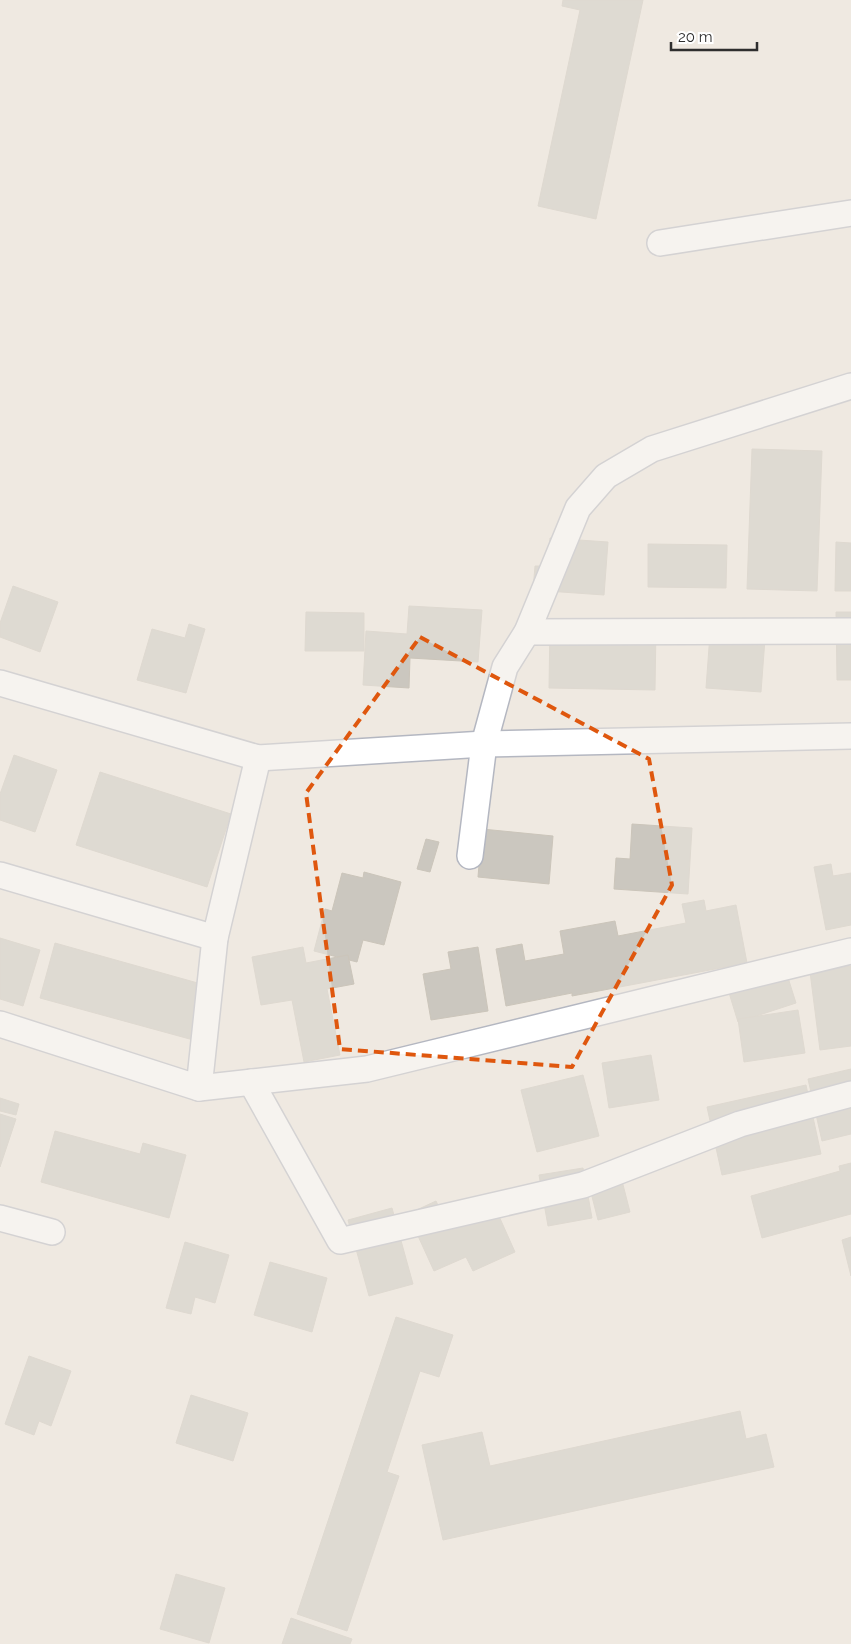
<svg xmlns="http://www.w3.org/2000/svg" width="851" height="1644" font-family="Raleway,sans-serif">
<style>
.building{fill:#cbc7bf;stroke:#cbc5ba}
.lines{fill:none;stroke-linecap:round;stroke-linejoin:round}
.street-casing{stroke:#b4b7c1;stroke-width:28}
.street{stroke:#fff;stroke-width:25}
.marked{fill:none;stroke:#df570e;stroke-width:4;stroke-dasharray:10 6;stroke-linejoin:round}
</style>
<rect width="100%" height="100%" fill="#efe9e1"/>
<!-- building -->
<g class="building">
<path d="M563 0H643L596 219 538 206 580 10 562 6Z"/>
<path d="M752 449 822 451 817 591 747 589Z"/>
<path d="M550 538 608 542 604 595 533 590 535 566H549Z"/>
<path d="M836 542 851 543V591H835Z"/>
<path d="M648 544 727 545 726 588 648 587Z"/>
<path d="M13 586 58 602 40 652 0 637V623Z"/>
<path d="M409 606 482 610 478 662 410 658 409 688 363 685 366 631 407 634Z"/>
<path d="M306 612 364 613V651H305Z"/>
<path d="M836 612H851V680H837Z"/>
<path d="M189 624 205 629 186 693 137 680 152 629 185 638Z"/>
<path d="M550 625 656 627 655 690 549 688Z"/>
<path d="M710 634 765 639 761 692 706 688Z"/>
<path d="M14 755 57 770 35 832 0 820V794Z"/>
<path d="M100 772 231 814 207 887 76 845Z"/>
<path d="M632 824 692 828 688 894 614 889 616 858 630 859Z"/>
<path d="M482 829 553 836 549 884 478 877Z"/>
<path d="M426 839 439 842 430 872 417 869Z"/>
<path d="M831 864 833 876 851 873V925L826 930 814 867Z"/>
<path d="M364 872 401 882 384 945 363 940 357 962 314 951 325 909 332 911 342 873 363 878Z"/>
<path d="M704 900 706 911 736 905 747 963 572 996V993L506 1006 496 949 522 944 525 961 564 954 560 931 615 921 618 936 686 923 682 904Z"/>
<path d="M0 938 40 950 23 1006 0 999Z"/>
<path d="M55 943 212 987 197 1041 40 998Z"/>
<path d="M303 947 306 963 348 955 354 984 327 989 340 1055 304 1062 292 1000 261 1005 252 957Z"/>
<path d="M478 947 488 1011 431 1020 423 974 451 969 448 952Z"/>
<path d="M784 965 796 1003 738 1022 726 983Z"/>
<path d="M851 966V1046L820 1050 810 972Z"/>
<path d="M798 1010 805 1053 744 1062 738 1019Z"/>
<path d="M651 1055 659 1100 609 1108 602 1063Z"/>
<path d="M851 1069V1134L822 1141 808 1079Z"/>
<path d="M583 1075 599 1136 537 1152 521 1090Z"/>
<path d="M806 1085 821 1154 722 1175 707 1107Z"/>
<path d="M0 1098 19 1104 16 1115 0 1111Z"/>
<path d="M0 1114 16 1119 0 1167Z"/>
<path d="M55 1131 140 1154 143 1143 186 1155 169 1218 41 1182Z"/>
<path d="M851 1163V1214L762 1238 751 1196 840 1171 839 1166Z"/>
<path d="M583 1168 592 1218 548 1226 539 1175Z"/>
<path d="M620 1173 630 1212 598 1220 588 1181Z"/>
<path d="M490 1196 515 1252 473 1271 466 1257 434 1271 408 1214 436 1201 443 1216Z"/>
<path d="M392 1208 413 1284 369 1296 348 1220Z"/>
<path d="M851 1237V1276L842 1240Z"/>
<path d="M185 1242 229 1255 215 1303 195 1297 191 1314 166 1308Z"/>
<path d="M270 1262 327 1278 312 1332 254 1315Z"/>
<path d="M396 1317 453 1335 439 1377 420 1371 387 1472 399 1476 347 1631 297 1614Z"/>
<path d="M29 1356 71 1371 51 1426 39 1421 34 1435 5 1424Z"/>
<path d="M191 1395 248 1413 233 1461 176 1443Z"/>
<path d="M740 1411 746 1439 766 1434 774 1467 443 1540 422 1445 482 1432 490 1466Z"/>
<path d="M176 1574 225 1588 209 1643 160 1629Z"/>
<path d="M291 1618 352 1639 350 1644H282Z"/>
</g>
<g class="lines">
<!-- street casing -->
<g class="street-casing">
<g id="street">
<path d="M660 243 851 213"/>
<path d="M527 632 851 631"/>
<path d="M0 683 258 758 484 744 851 736"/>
<path d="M470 856 484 744 505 667 527 632 578 508 606 476 652 449 851 386"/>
<path d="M0 875 215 938"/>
<path d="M0 1024 199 1088 367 1069 851 951"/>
<path d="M251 1082 340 1241 583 1185 740 1124 851 1094"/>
<path d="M199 1088 215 938 258 758"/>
<path d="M0 1218 52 1232"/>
</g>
</g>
<!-- street -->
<use href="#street" class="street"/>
</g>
<!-- marked area -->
<path d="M0 0H851V1644H0ZM420 637 649 759 672 885 572 1067 340 1049 306 793Z" fill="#efe9e1" fill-opacity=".55" fill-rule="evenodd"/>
<path class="marked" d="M420 637 649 759 672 885 572 1067 340 1049 306 793Z"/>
<!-- scale -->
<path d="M671 42v8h86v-8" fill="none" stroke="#2e2e2e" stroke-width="2.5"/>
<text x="678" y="42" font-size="15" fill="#2e2e2e" stroke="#ffffff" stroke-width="4" paint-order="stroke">20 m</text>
</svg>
